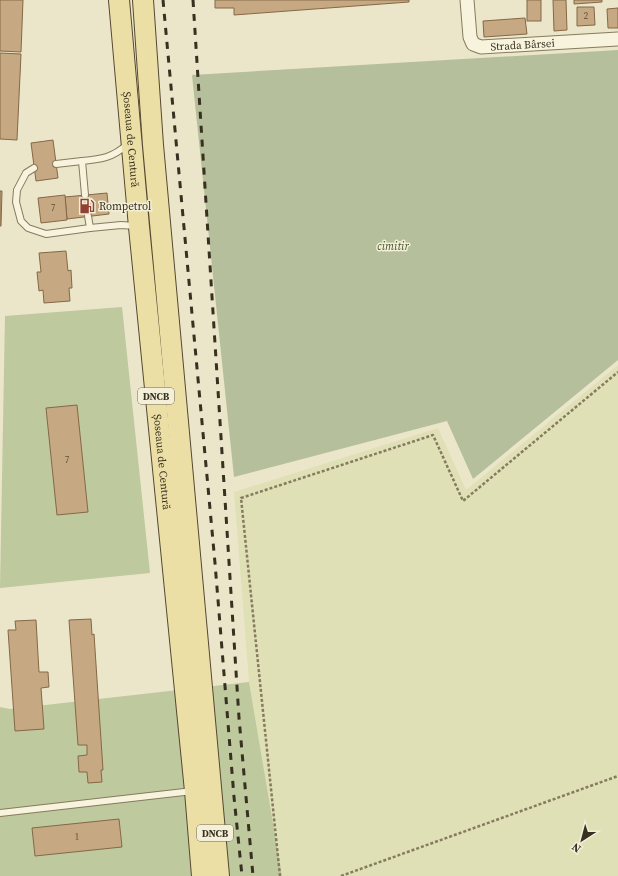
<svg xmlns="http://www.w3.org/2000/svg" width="618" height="876" font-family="'Source Serif 4',serif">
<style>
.farmland{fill:#e0e0b7}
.green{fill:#bec99e}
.cemetery{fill:#b5bf9c}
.building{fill:#c6a982;stroke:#846847}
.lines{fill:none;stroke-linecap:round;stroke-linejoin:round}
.service-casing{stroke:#867a5f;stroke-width:8}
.minor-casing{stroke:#867a5f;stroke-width:15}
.primary-casing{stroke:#554833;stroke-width:22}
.path{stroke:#867a5f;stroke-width:2.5;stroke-dasharray:3 2;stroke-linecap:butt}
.service{stroke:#f7f3dc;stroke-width:6}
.minor{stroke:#f7f3dc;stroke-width:13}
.primary{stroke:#ebdfa5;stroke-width:20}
.rail{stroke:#383021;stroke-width:3;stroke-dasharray:7 7;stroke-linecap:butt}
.labels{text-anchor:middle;stroke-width:3;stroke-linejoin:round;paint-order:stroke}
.number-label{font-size:9px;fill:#5c4e39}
.shield{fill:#f3efd8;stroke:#706958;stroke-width:1}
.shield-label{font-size:10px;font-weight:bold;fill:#383021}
.street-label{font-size:11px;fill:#383021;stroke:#f3efd8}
.poi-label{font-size:11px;fill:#383021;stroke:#f3efd8;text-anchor:start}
.park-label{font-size:11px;font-style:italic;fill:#43532a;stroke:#f3efd8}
</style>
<rect width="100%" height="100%" fill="#ebe6c9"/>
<!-- farmland -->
<path class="farmland" d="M618 365V876H282L249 682 234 492 438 428 466 490Z"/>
<!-- green -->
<g class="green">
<path d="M122 307 150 573 0 588 5 316Z"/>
<path d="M249 682 282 876H0V707L10 709Z"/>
</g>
<!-- cemetery -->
<path class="cemetery" d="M618 50V360L473 479 447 421 234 477 192 75Z"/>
<!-- building -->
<g class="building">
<path d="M0 0H23L21 52 0 51Z"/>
<path d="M215 0H409V2L234 15V8H215Z"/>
<rect x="527" y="0" width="14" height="21"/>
<path d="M553 0H566L567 30 554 31Z"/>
<path d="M574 0H602V2L574 4Z"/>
<path d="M577 7H594L595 25 577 26Z"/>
<path d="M618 8V28H608L607 9Z"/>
<path d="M525 18 527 34 484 37 483 21Z"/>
<path d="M0 53 21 54 17 140 0 139Z"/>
<path d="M53 140 58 178 36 181 31 143Z"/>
<path d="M0 191H2L1 226H0Z"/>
<path d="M107 193 109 214 67 219 65 197Z"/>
<path d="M65 195 67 220 41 223 38 198Z"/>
<path d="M66 251 68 271 71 270 72 288H69L70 301 44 303 43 290 39 291 37 272H41L39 253Z"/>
<path d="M77 405 88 512 57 515 46 408Z"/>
<path d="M91 619 92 635 94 634 103 770H101L102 782 88 783 87 772H79L78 756 87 755V745H78L69 620Z"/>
<path d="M36 620 39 672H48L49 687 41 688 44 729 15 731 8 630H16L15 621Z"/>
<path d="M119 819 122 847 35 856 32 828Z"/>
</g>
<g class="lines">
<!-- service casing -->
<g class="service-casing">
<g id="service">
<path d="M56 164 82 161"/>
<path d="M34 168 26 173 17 190 16 202 21 221 28 228 46 234 90 228"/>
<path d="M85 195 82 161C102 159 112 158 128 144"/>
<path d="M88 216 90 228 121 225 136 226"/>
<path d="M0 813 193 791"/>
</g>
</g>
<!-- minor casing -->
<g class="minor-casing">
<g id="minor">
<path id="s1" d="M467 0 470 37 473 44 481 47 618 39"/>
</g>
</g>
<!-- primary casing -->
<g class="primary-casing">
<g id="primary">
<path id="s2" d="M119 0 139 227 195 791 202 876"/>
<path d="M143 0 153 145 219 876"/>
</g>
</g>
<!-- path -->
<g class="path">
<path d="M280 876 241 498 433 435 463 501 618 372"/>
<path d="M341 876 618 776"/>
</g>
<!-- service -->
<use href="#service" class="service"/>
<!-- minor -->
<use href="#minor" class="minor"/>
<!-- primary -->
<use href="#primary" class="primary"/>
<!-- rail -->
<g class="rail">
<path d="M163 0 215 563 234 797 242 876"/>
<path d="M193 0 239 718 253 876"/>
</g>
</g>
<!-- icons -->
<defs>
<g id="fuel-bare" transform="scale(1.2)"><path d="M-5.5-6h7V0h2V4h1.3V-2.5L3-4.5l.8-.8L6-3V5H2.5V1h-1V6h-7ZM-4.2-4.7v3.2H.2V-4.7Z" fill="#914134" stroke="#f3efd8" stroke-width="2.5" paint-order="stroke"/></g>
</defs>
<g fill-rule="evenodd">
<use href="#fuel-bare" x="87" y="206"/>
</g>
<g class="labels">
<!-- number labels -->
<g class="number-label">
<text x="586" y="19">2</text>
<text x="53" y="211">7</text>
<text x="67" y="463">7</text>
<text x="77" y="840">1</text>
</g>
<!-- shield labels -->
<g class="shield">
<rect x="138" y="388" width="36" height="16" rx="3"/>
<rect x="197" y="825" width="36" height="16" rx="3"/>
</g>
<g class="shield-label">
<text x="156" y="400">DNCB</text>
<text x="215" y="837">DNCB</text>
</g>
<!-- street labels -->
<g class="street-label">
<text dy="4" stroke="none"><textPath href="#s1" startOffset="95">Strada Bârsei</textPath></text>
<text dy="4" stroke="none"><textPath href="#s2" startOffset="140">Șoseaua de Centură</textPath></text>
<text dy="4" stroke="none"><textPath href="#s2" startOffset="464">Șoseaua de Centură</textPath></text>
</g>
<!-- poi labels -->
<g class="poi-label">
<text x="99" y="210">Rompetrol</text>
</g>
<!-- park labels -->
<g class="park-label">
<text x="393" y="250">cimitir</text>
</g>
</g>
<!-- north arrow -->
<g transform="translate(582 840) rotate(216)" stroke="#f3efd8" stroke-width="3" paint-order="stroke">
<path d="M0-3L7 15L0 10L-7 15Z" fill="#383021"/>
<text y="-6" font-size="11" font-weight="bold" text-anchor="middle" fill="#383021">N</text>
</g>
</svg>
